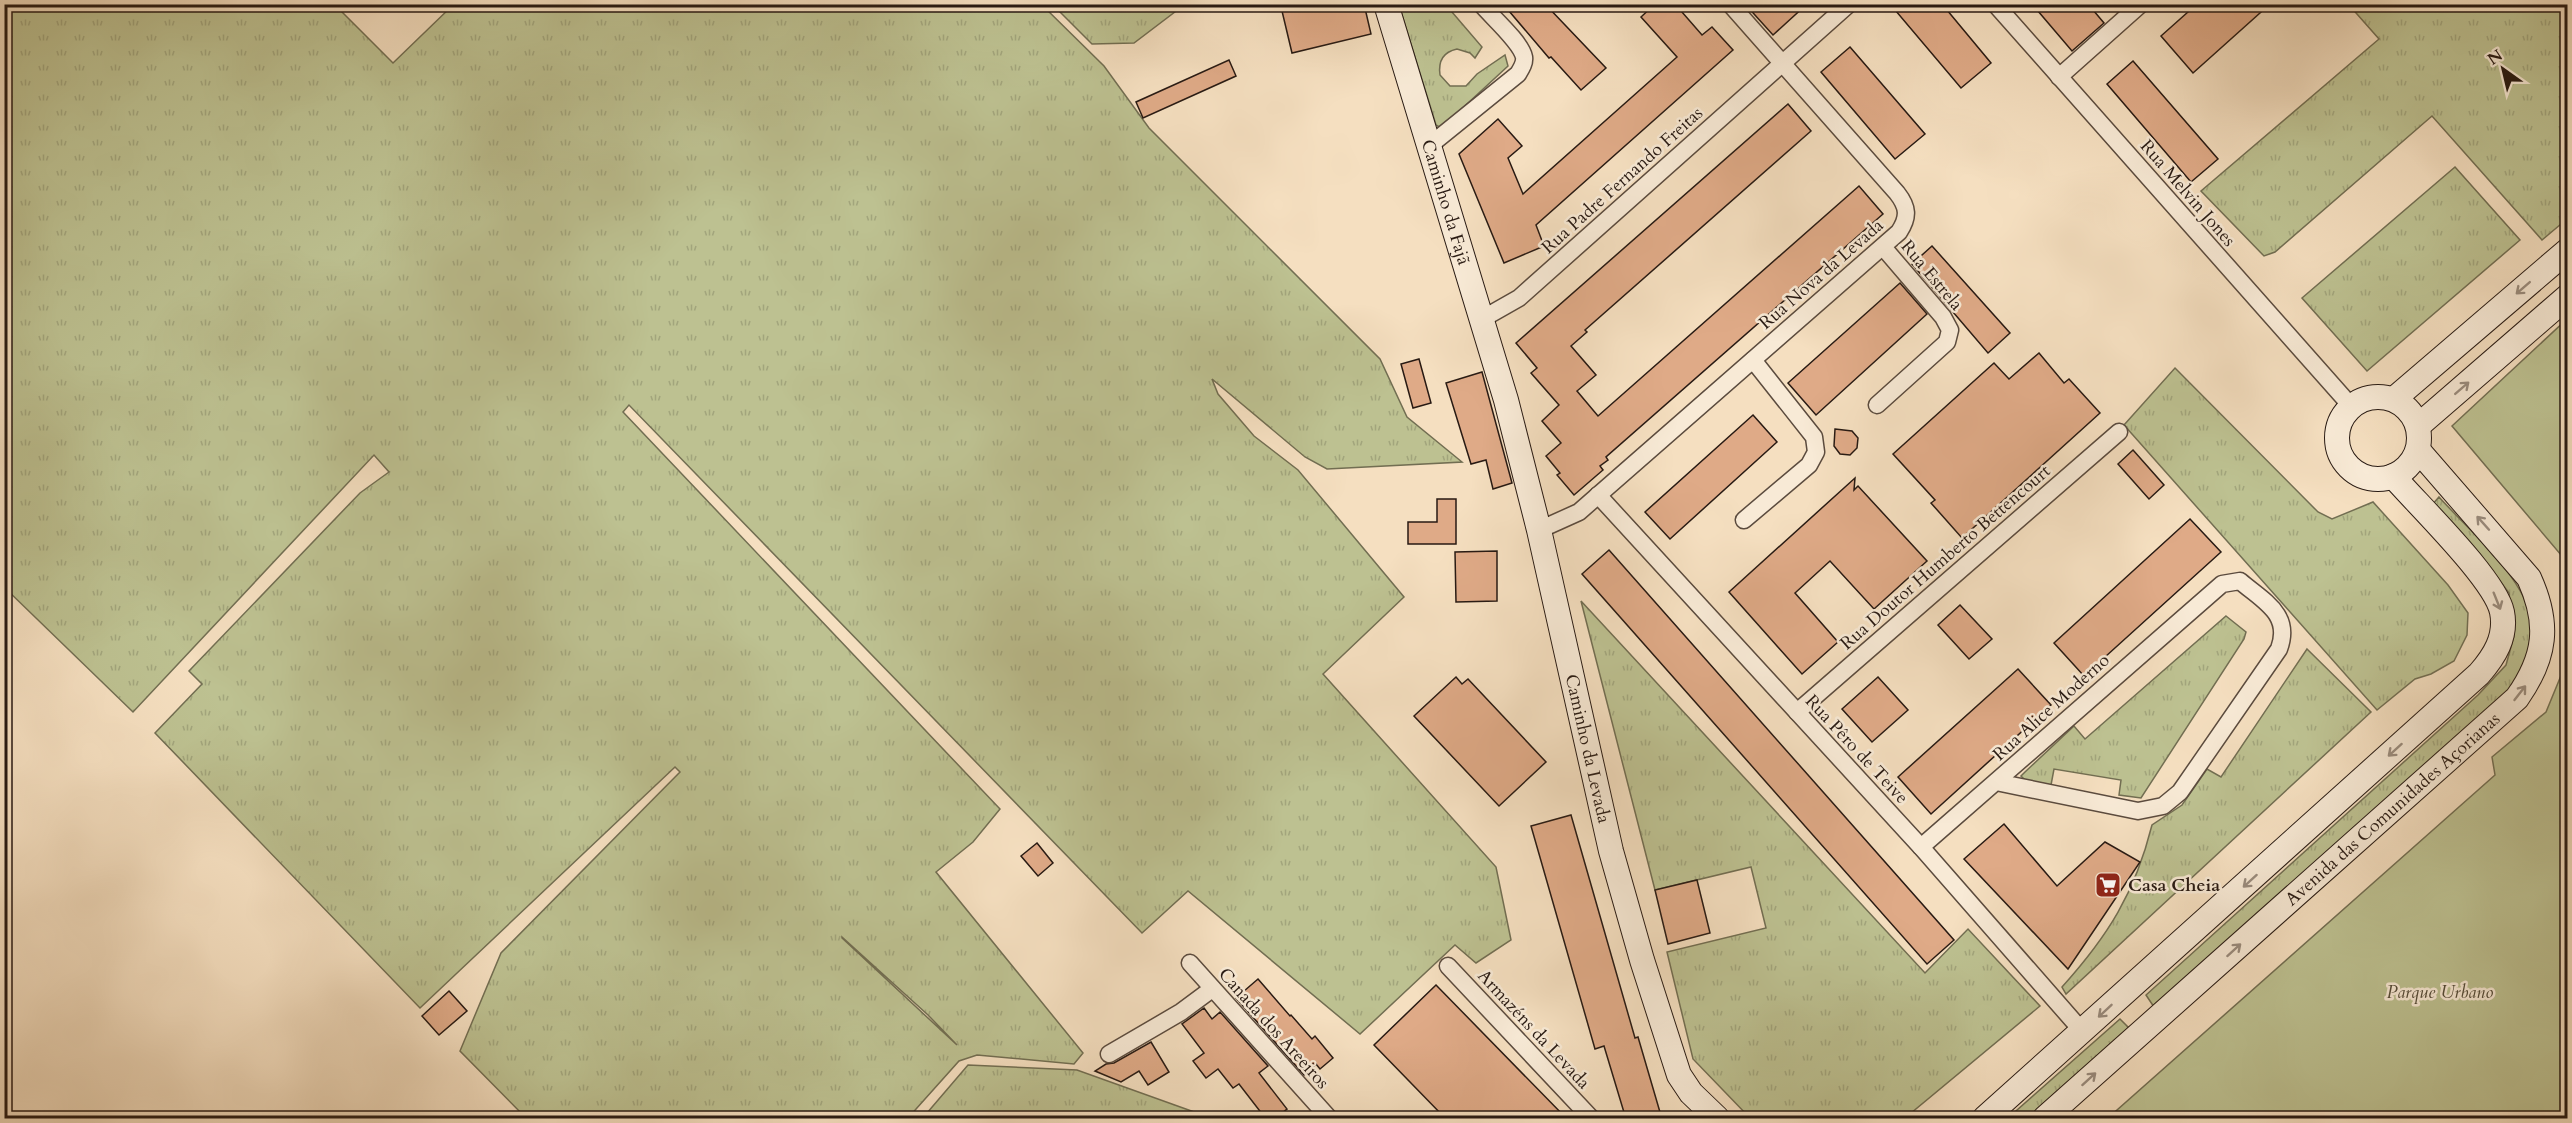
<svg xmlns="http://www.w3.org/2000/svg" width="2572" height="1123" font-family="Cardo,serif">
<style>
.grass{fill:url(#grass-tufts);stroke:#726e52;stroke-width:1.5;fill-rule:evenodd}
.park{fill:#bdc191;stroke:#726e52;stroke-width:1.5}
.building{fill:#dfaa87;stroke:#281a13;stroke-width:1.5}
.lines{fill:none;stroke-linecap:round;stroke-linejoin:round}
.street-casing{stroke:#5b4b3e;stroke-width:19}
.secondary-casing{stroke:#281a13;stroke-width:26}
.street{stroke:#f8ead6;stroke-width:16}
.secondary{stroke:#f8ead6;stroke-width:24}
.oneway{stroke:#9a8c7e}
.labels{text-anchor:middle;stroke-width:5;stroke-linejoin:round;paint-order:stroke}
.street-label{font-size:18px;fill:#281a13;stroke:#f8ead6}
.poi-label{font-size:18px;font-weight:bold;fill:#281a13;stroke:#f8ead6;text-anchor:start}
.park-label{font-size:18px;font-style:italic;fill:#554c39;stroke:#f8ead6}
</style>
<defs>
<pattern id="grass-tufts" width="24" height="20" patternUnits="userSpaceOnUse" patternTransform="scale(1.5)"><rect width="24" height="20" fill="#bdc191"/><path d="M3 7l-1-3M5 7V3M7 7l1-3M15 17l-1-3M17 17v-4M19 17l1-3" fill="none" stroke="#a2a57c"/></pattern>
</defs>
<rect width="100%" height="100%" fill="#f5dfc0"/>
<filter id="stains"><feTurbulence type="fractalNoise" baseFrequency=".00333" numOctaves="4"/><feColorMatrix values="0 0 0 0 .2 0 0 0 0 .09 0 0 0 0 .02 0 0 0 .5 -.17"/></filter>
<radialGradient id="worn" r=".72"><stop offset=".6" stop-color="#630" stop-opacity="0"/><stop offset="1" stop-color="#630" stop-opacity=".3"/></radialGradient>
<!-- grass -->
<g class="grass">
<path d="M4 5H335L393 63 453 5H1042L1104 66 1149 128 1380 359 1407 417 1462 462 1327 469 1305 457 1212 379 1218 394 1254 436 1298 470 1404 597 1323 674 1496 867 1511 940 1476 963 1455 945 1360 1034 1188 891 1142 933 629 405 623 412 1000 809 973 842 936 872 1083 1053 1074 1064 977 1055 959 1061 908 1118H526L460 1051 501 953 680 772 675 767 420 1008 155 733 202 684 189 671 360 493 389 472 374 455 133 712 5 588ZM842 937 928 1015 957 1045 842 938Z"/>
<path d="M1053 5H1184L1134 43 1092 44Z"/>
<path d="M1399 5H1446L1482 47 1475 58 1470 53 1457 49C1443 52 1438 61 1440 75L1450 86H1466L1477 74 1505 55 1508 66 1441 128 1436 125Z"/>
<path d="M2349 5H2567V219L2542 240 2432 116 2275 252 2264 256 2201 191 2379 39Z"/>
<path d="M2455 167 2520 240 2367 371 2302 298Z"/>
<path d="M2175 368 2318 512 2332 519 2373 502 2448 585 2468 613 2467 635 2454 661 2431 674 2415 679 2377 710 2124 425Z"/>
<path d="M2439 497C2470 532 2536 586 2533 635 2532 650 2521 669 2516 683L2156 1010 2146 995 2478 695 2506 665 2514 636 2509 593 2480 554 2432 505Z"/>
<path d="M1581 601 1925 973 1968 929 2040 1006 1905 1118H1750L1693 1059 1667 952 1766 928 1751 867 1655 890Z"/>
<path d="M2226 616 2246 632 2244 639 2141 798 2119 795 2121 780 2054 769 2051 785 2025 780 2021 776 2025 772 2074 726 2085 739Z"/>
<path d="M2307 649 2371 712 2066 994 2062 987C2108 936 2135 893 2152 825L2182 805 2207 769 2221 777Z"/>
<path d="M2120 1019 2131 1030 2030 1118H2008Z"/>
<path d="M968 1065 1077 1070 1211 1118H932L927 1113Z"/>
</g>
<!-- park -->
<g class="park">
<path d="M2567 319V562L2452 426Z"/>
<path d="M2567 661V1118H2108L2495 775 2492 757 2546 712Z"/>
</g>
<!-- building -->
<g class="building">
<path d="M1308 4H1364L1371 34 1292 53 1282 11Z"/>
<path d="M1503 4H1545L1606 68 1581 90 1551 57 1549 58Z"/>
<path d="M1655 4H1675L1702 35 1712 27 1733 50 1536 225 1544 246 1504 263 1459 154 1498 119 1522 146 1508 158 1523 194 1677 57 1641 17Z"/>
<path d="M1745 4H1807L1773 35Z"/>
<path d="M1890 4H1942L1991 63 1961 88Z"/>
<path d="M2032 4H2088L2104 23 2072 51Z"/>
<path d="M2197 4H2270L2193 73 2161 36Z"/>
<path d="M1850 47 1925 134 1895 159 1821 72Z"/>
<path d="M1229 60 1236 76 1143 118 1136 102Z"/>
<path d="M2133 61 2218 159 2191 182 2107 84Z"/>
<path d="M1788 104 1811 131 1585 330 1587 332 1571 346 1596 375 1577 391 1598 416 1859 186 1883 214 1606 457 1608 460 1600 466 1603 470 1574 495 1557 475 1560 473 1546 456 1561 443 1542 421 1559 405 1531 373 1537 368 1516 343Z"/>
<path d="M1932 246 2010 333 1988 353 1912 264Z"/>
<path d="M1900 283 1927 314 1816 415 1788 383Z"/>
<path d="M2039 353 2064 383 2069 379 2100 413 1962 538 1931 503 1935 500 1893 454 1994 363 2009 379Z"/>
<path d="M1419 359 1431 403 1413 408 1401 364Z"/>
<path d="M1482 372 1512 483 1493 489 1486 460 1471 464 1446 383Z"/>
<path d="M1753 415 1777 442 1670 539 1645 512Z"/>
<path d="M1835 429 1852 431 1858 438 1857 448 1850 455 1840 454 1834 446Z"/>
<path d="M2133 450 2164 485 2149 499 2118 464Z"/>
<path d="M1855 478 1854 490 1858 486 1927 561 1874 609 1830 561 1795 593 1838 642 1802 674 1729 592Z"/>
<path d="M1437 499H1456V544H1408V522H1437Z"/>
<path d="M2190 519 2221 552 2084 676 2054 643Z"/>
<path d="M1609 550 1954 940 1927 964 1582 574Z"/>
<path d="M1497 551V601L1456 602 1455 552Z"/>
<path d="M1960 605 1992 639 1969 659 1938 625Z"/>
<path d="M2018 669 2051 705 1931 814 1898 777Z"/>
<path d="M1456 677 1462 684 1468 679 1546 762 1499 806 1414 716Z"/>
<path d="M1878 677 1908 710 1872 742 1842 709Z"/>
<path d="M1571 815 1635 1038 1638 1037 1662 1119H1626L1604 1046 1595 1049 1531 826Z"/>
<path d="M2004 824 2057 886 2105 842 2140 862 2068 969 1964 859Z"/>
<path d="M1037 843 1053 863 1038 876 1021 856Z"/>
<path d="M1697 880 1710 933 1668 944 1655 890Z"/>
<path d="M1258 979 1290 1016 1291 1015 1312 1039 1315 1036 1333 1058 1320 1069 1316 1064 1304 1075 1236 998Z"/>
<path d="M1436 985 1567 1119H1446L1374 1045Z"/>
<path d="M449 991 467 1011 439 1035 422 1016Z"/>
<path d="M1204 1008 1212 1019 1220 1012 1268 1066 1259 1073 1287 1109 1274 1119H1266L1239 1084 1233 1088 1218 1069 1206 1078 1193 1061 1204 1053 1182 1024Z"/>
<path d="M1151 1042 1169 1072 1148 1085 1139 1071 1121 1082 1095 1071 1106 1064 1114 1063Z"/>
</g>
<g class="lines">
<!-- street casing -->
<g class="street-casing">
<g id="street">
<path d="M1995 4 2351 406"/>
<path d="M2059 77 2141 4"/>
<path d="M1429 146 1518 74C1521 69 1525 63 1524 57 1521 42 1491 16 1481 4"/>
<path d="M1482 319 1519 298 1849 4"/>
<path d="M1877 405 1947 342 1950 330 1943 317 1883 247"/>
<path d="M1598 495 1921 847 2083 1032"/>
<path d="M1744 520 1809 465 1816 452 1814 437 1753 360"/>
<path d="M1539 530 1579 512 1899 232C1909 217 1908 207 1897 193L1730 4"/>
<path d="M1797 712 2119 432"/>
<path d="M1921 847 2222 584 2240 581C2263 601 2292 614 2279 649L2180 792 2163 806 2138 811 1996 782"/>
<path d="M1190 963 1329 1118"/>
<path d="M1448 966 1591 1118"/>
<path d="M1109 1054 1181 1012 1212 989"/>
</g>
</g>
<!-- secondary casing -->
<g class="secondary-casing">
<g id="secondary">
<path id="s1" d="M1386 4 1506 400 1539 530 1611 851 1642 960 1679 1075 1691 1093 1717 1118"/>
<circle cx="2378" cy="438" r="41"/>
<path d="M2394 399 2568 250"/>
<path d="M2418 426 2568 296"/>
<path d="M1985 1118 2479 674C2494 657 2507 637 2502 612 2495 579 2418 505 2393 476"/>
<path id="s2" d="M2045 1118 2517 698C2546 657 2550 624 2529 578L2418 450"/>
</g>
</g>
<!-- street -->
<use href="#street" class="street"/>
<!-- secondary -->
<use href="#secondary" class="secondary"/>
</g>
<!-- one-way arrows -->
<defs><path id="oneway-shaft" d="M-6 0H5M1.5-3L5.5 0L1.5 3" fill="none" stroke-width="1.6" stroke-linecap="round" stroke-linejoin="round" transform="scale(1.5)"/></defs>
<g class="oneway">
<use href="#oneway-shaft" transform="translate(2523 288) rotate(139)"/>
<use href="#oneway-shaft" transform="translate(2462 388) rotate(-41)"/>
<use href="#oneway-shaft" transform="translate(2483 523) rotate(-132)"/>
<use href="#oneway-shaft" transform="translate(2497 601) rotate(68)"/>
<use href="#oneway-shaft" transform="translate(2520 693) rotate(-52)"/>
<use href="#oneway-shaft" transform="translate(2395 750) rotate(138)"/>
<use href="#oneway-shaft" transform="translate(2250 881) rotate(138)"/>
<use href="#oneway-shaft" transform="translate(2234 950) rotate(-42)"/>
<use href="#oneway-shaft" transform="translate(2105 1011) rotate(137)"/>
<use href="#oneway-shaft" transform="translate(2089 1079) rotate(-42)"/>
</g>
<!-- icons -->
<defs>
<g id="supermarket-square" transform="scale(1.35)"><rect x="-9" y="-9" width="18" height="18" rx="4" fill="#8f2418" stroke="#f8ead6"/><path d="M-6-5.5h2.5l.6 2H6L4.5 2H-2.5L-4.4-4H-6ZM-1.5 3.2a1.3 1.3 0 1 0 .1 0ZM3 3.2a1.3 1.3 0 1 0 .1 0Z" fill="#fff"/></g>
</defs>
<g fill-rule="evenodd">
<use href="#supermarket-square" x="2108" y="885"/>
</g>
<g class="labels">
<!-- street labels -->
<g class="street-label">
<text transform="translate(1622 180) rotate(-42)" y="6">Rua Padre Fernando Freitas</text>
<text transform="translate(2188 193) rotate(49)" y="6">Rua Melvin Jones</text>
<text dy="6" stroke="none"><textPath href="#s1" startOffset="207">Caminho da Fajã</textPath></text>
<text transform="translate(1821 274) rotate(-41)" y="6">Rua Nova da Levada</text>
<text transform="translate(1932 275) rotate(50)" y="6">Rua Estrela</text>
<text transform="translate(1945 557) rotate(-41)" y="6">Rua Doutor Humberto Bettencourt</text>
<text transform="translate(2051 707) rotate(-42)" y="6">Rua Alice Moderno</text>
<text transform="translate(1857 749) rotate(47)" y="6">Rua Pêro de Teive</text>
<text dy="6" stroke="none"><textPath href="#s1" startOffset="772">Caminho da Levada</textPath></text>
<text dy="6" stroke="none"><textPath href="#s2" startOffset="465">Avenida das Comunidades Açorianas</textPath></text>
<text transform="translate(1274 1028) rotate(48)" y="6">Canada dos Areeiros</text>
<text transform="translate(1534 1029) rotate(47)" y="6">Armazéns da Levada</text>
</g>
<!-- poi labels -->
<g class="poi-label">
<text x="2128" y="891">Casa Cheia</text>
</g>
<!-- park labels -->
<g class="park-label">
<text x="2440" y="998">Parque Urbano</text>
</g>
</g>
<!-- margin -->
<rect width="2572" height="1123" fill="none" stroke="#f5dfc0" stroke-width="24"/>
<rect x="6" y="6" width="2560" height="1111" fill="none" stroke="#281a13" stroke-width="3"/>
<rect x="12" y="12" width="2548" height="1099" fill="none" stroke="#281a13" stroke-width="1.5"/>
<!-- north arrow -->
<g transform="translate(2503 69) rotate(326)" stroke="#f8ead6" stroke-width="4.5" paint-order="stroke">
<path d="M0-4.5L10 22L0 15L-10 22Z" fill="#281a13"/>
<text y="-9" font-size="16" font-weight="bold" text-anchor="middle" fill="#281a13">N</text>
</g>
<rect width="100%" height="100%" filter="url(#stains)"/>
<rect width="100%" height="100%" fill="url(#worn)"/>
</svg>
